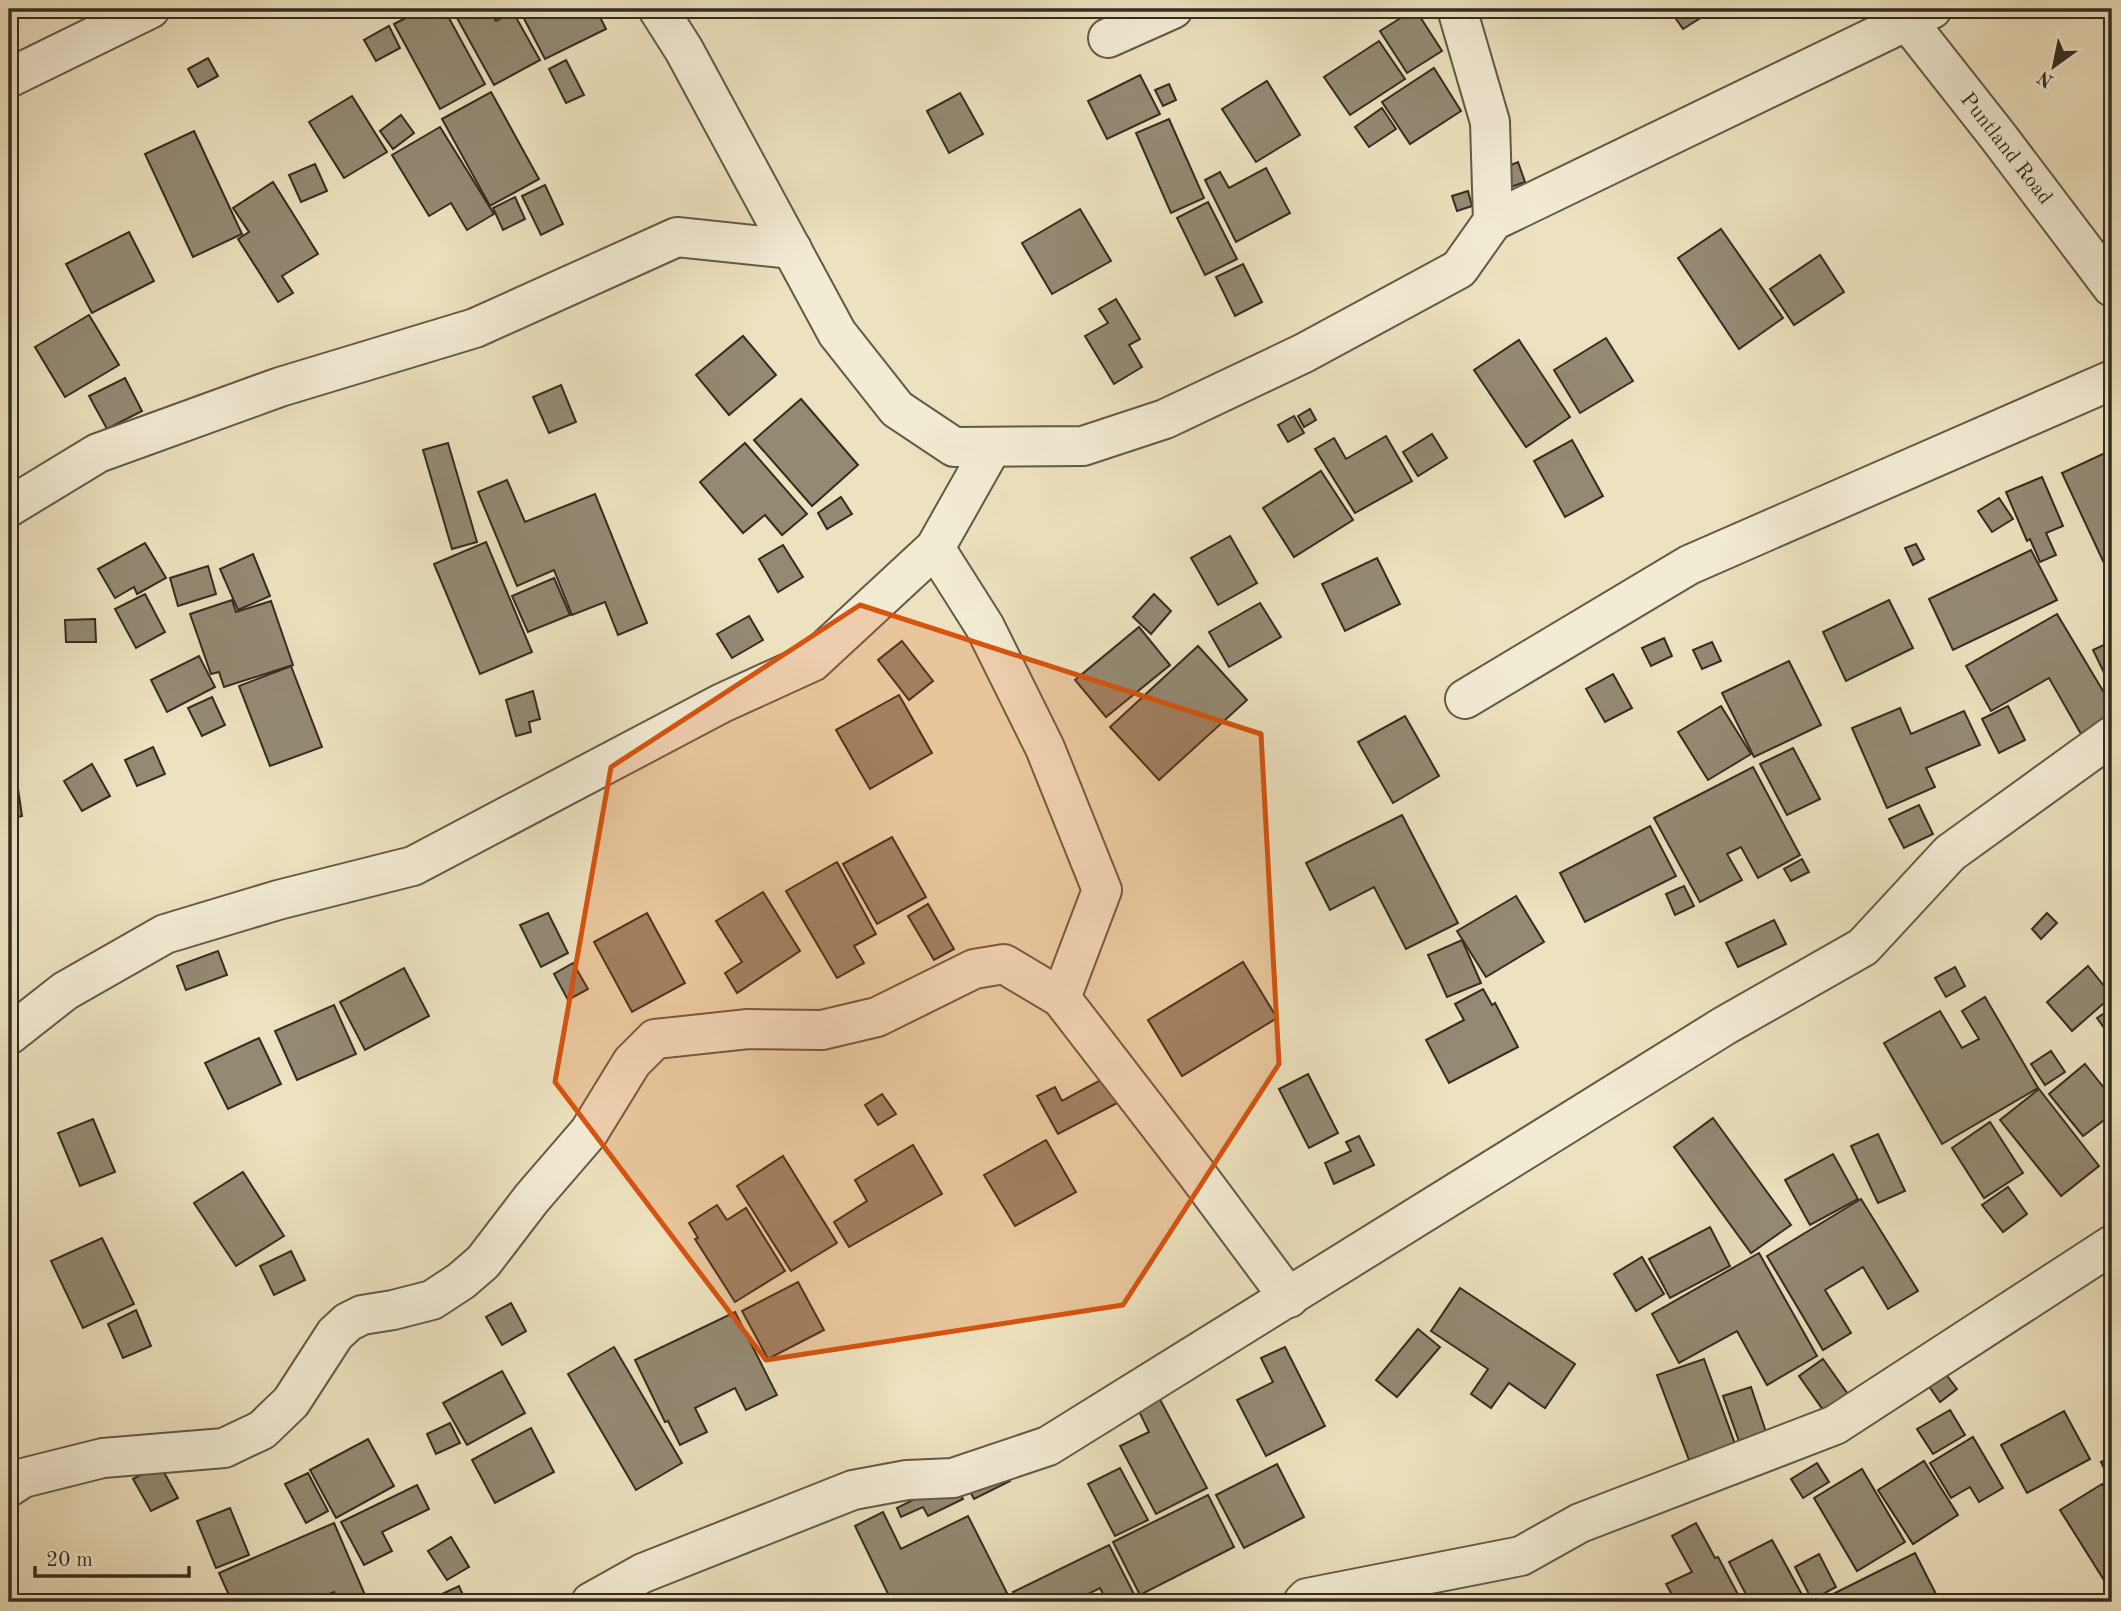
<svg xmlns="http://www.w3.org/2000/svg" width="2121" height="1611" font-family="'Old Standard TT',serif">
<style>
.building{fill:#948a74;stroke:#342b22;stroke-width:2}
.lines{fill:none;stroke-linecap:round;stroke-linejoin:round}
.street-casing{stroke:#625949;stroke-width:42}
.street{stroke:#f3ecd5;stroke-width:38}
.marked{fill:#d6540e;fill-opacity:0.2;stroke:#d6540e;stroke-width:5;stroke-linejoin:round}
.labels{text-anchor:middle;stroke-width:5;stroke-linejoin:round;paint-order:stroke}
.street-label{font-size:21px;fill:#342b22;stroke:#f3ecd5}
</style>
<rect width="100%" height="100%" fill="#ede2bf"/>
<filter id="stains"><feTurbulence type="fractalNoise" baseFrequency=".00286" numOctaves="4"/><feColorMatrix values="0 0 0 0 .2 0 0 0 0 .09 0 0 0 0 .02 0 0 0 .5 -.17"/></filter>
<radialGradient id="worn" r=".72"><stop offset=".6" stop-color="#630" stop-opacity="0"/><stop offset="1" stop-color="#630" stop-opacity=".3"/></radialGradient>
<!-- building -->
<g class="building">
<path d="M423 9H444L485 84 440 109 394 24Z"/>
<path d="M452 9H489L496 21 513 12 540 60 494 85Z"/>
<path d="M519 9H596L606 29 545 59Z"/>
<path d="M1415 9 1442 51 1407 73 1380 31Z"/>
<path d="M1669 9H1715L1683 29Z"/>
<path d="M389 26 400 48 376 61 364 40Z"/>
<path d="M1379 41 1405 79 1350 115 1324 77Z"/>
<path d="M208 58 218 76 198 87 188 69Z"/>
<path d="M566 60 584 95 566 103 549 69Z"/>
<path d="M1434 68 1461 111 1410 144 1382 102Z"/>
<path d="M1140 75 1160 114 1107 139 1088 101Z"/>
<path d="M1267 81 1300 135 1256 162 1222 109Z"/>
<path d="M1169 84 1176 100 1163 106 1155 90Z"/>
<path d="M491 92 539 179 490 206 442 119Z"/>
<path d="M960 93 983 134 949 153 927 111Z"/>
<path d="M352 96 387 152 344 178 309 122Z"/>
<path d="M1382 108 1396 129 1369 147 1355 127Z"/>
<path d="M401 115 414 133 393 149 380 131Z"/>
<path d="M1169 119 1204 198 1171 213 1136 133Z"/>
<path d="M440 127 494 214 467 230 451 203 429 216 392 155Z"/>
<path d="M194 131 242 234 193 257 145 154Z"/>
<path d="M1518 162 1525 182 1508 188 1501 169Z"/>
<path d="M315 164 327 191 301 202 289 175Z"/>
<path d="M1266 168 1290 213 1236 242 1205 180 1220 172 1229 188Z"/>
<path d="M273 182 318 254 282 276 293 293 278 302 238 239 249 232 233 208Z"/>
<path d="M545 185 563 224 541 235 522 196Z"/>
<path d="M1468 191 1472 206 1457 211 1452 196Z"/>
<path d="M515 197 525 219 503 230 493 208Z"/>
<path d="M1208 202 1237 259 1205 275 1177 218Z"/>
<path d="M1080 209 1111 261 1052 294 1022 243Z"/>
<path d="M1721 229 1783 318 1739 349 1678 258Z"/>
<path d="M129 232 154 281 92 313 66 264Z"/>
<path d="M1820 255 1844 292 1794 325 1770 289Z"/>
<path d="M1243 264 1262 302 1235 316 1216 277Z"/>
<path d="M1116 299 1140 339 1129 345 1142 367 1114 384 1085 336 1108 323 1099 309Z"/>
<path d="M89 315 119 365 65 397 35 347Z"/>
<path d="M743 336 776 375 729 415 696 375Z"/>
<path d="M1606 338 1633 381 1580 413 1554 370Z"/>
<path d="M1519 340 1570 417 1526 447 1474 370Z"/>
<path d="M125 378 142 411 107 429 89 396Z"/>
<path d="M561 385 576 422 549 433 533 397Z"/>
<path d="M801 399 858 465 812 506 754 440Z"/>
<path d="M1310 409 1316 420 1304 427 1298 416Z"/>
<path d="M1294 416 1304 433 1288 442 1278 425Z"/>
<path d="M1432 434 1447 458 1418 476 1403 452Z"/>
<path d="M1386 436 1412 481 1355 513 1315 449 1334 438 1346 459Z"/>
<path d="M1572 440 1603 496 1565 517 1534 461Z"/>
<path d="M448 443 477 542 452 549 423 450Z"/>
<path d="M745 443 807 514 782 535 765 515 743 533 700 482Z"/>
<path d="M2107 452 2112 463V575L2110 576 2062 473Z"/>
<path d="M1321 471 1353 520 1294 557 1263 508Z"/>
<path d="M2042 477 2063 526 2046 533 2056 555 2040 562 2030 539 2027 541 2006 492Z"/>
<path d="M507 480 525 522 595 494 647 623 618 635 605 602 572 615 554 570 517 586 478 492Z"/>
<path d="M841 497 852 514 827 529 818 513Z"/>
<path d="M1999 498 2013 519 1992 532 1978 511Z"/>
<path d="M1230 536 1257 583 1218 605 1191 558Z"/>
<path d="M486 542 532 652 480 674 434 564Z"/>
<path d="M145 543 166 578 137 594 134 587 115 598 98 569Z"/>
<path d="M1916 544 1924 559 1913 565 1905 548Z"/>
<path d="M783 545 803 577 778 592 759 559Z"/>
<path d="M2031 550 2057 600 1953 650 1929 599Z"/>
<path d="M253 554 270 596 238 610 220 569Z"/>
<path d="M1377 558 1400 604 1345 631 1322 584Z"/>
<path d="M208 566 216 594 178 606 170 578Z"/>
<path d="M554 578 570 615 528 632 512 596Z"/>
<path d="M145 594 165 632 136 648 115 609Z"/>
<path d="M1154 594 1171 611 1151 634 1133 617Z"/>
<path d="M232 600 236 612 271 601 293 665 224 687 219 672 211 674 190 614Z"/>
<path d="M1889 600 1913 648 1846 681 1823 632Z"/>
<path d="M1260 603 1281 637 1229 667 1209 632Z"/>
<path d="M2057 614 2112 706V717L2081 734 2049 678 1991 711 1966 666Z"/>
<path d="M749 616 763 640 732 658 717 634Z"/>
<path d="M95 619 96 642H66L65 620Z"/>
<path d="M1139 627 1170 665 1106 717 1075 680Z"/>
<path d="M1664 638 1672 656 1651 666 1642 648Z"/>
<path d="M902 641 933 681 909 700 878 660Z"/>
<path d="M2112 641V689L2093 650Z"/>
<path d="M1712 642 1721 661 1702 669 1693 650Z"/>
<path d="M1198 646 1247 700 1159 780 1110 727Z"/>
<path d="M199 656 215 687 167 712 151 680Z"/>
<path d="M1789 661 1821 725 1754 757 1722 693Z"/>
<path d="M291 666 322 747 270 766 239 686Z"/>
<path d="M1613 674 1632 708 1605 722 1586 689Z"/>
<path d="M533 691 540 719 529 722 531 732 516 736 506 700Z"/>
<path d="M899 695 932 753 870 789 836 730Z"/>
<path d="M212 697 225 725 202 736 188 708Z"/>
<path d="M1721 706 1751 754 1708 780 1678 732Z"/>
<path d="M2008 706 2025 740 1999 753 1982 719Z"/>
<path d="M1900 708 1911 734 1964 711 1980 745 1926 768 1935 787 1887 808 1852 728Z"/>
<path d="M1405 716 1439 776 1393 803 1358 742Z"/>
<path d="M153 747 165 774 137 786 125 760Z"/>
<path d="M1793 748 1820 799 1787 815 1760 764Z"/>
<path d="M92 764 110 796 82 811 64 781Z"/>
<path d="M1753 767 1800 855 1758 878 1741 847 1727 854 1742 880 1700 902 1654 818Z"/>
<path d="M17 782 22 816 9 819V783Z"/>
<path d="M1919 805 1933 834 1904 848 1889 819Z"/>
<path d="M1402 815 1458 923 1406 949 1374 887 1330 910 1306 863Z"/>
<path d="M1650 826 1676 876 1585 922 1560 873Z"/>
<path d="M892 837 926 897 877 924 843 864Z"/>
<path d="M1802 859 1809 872 1791 881 1784 869Z"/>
<path d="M837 862 876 934 854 946 864 963 837 978 786 891Z"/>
<path d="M1684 886 1694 906 1675 915 1666 894Z"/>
<path d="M763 892 800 951 737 993 725 973 742 962 716 921Z"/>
<path d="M1516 896 1544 942 1486 977 1457 931Z"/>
<path d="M928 904 954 949 934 960 908 916Z"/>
<path d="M548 913 568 953 541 967 520 925Z"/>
<path d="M647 913 685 983 632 1012 594 942Z"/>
<path d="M2047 913 2057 923 2041 939 2032 929Z"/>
<path d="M1774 920 1786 944 1738 967 1726 943Z"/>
<path d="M1462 940 1481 983 1447 997 1428 955Z"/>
<path d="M218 951 227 975 186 990 177 966Z"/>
<path d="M1243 962 1277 1018 1182 1076 1148 1020Z"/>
<path d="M573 963 588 989 568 1000 554 974Z"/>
<path d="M2088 966 2112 996 2072 1031 2047 1002Z"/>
<path d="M1955 967 1965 986 1946 997 1935 978Z"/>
<path d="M404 968 429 1016 365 1050 340 1002Z"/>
<path d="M1483 989 1492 1005 1495 1003 1518 1047 1449 1083 1426 1040 1464 1020 1455 1004Z"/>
<path d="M1985 997 2038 1088 1942 1144 1884 1043 1940 1011 1962 1048 1979 1039 1962 1011Z"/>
<path d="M334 1005 356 1054 297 1080 275 1031Z"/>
<path d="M2112 1008V1039L2097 1018Z"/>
<path d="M259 1038 281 1084 228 1109 205 1063Z"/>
<path d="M2051 1051 2065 1072 2045 1085 2031 1064Z"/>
<path d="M2085 1064 2112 1098V1114L2083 1136 2049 1094Z"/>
<path d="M1308 1074 1338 1133 1309 1148 1279 1089Z"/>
<path d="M1108 1076 1121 1101 1058 1134 1037 1096 1055 1087 1062 1101Z"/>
<path d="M2039 1089 2099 1166 2061 1196 2000 1120Z"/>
<path d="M882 1094 896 1114 878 1125 865 1105Z"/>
<path d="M1713 1118 1791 1225 1751 1253 1674 1147Z"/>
<path d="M93 1119 115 1172 80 1186 58 1133Z"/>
<path d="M1990 1122 2023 1173 1984 1198 1952 1148Z"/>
<path d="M1878 1134 1905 1191 1878 1203 1851 1146Z"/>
<path d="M1359 1136 1374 1165 1334 1184 1325 1163 1351 1151 1346 1142Z"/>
<path d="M1046 1140 1076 1192 1015 1226 984 1175Z"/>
<path d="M913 1145 942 1194 849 1247 834 1222 867 1201 855 1180Z"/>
<path d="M1833 1154 1858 1199 1810 1225 1785 1180Z"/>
<path d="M783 1156 837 1243 791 1271 737 1186Z"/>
<path d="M243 1172 284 1236 236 1266 194 1203Z"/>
<path d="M2008 1187 2027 1214 2003 1232 1982 1205Z"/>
<path d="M1861 1199 1918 1291 1888 1309 1863 1267 1825 1290 1851 1333 1823 1350 1767 1256Z"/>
<path d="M717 1205 727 1220 746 1208 785 1271 735 1302 695 1239 698 1238 689 1223Z"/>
<path d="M1710 1227 1730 1266 1670 1298 1649 1259Z"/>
<path d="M102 1238 134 1304 83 1328 51 1261Z"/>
<path d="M291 1251 305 1280 274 1295 260 1266Z"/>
<path d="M1759 1253 1817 1356 1767 1385 1737 1331 1679 1363 1652 1314Z"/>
<path d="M1642 1257 1664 1294 1636 1311 1614 1274Z"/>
<path d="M798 1282 824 1330 768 1359 742 1311Z"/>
<path d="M1460 1288 1575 1364 1545 1408 1509 1383 1491 1408 1471 1394 1488 1369 1431 1331Z"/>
<path d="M511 1303 526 1331 502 1345 486 1317Z"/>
<path d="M136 1310 151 1346 123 1358 108 1324Z"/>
<path d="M735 1312 777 1395 746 1410 735 1388 695 1408 707 1432 680 1445 668 1421 665 1422 635 1360Z"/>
<path d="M1418 1329 1440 1347 1397 1397 1376 1380Z"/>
<path d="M614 1347 682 1463 636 1490 568 1374Z"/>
<path d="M1285 1347 1325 1426 1266 1456 1237 1400 1273 1382 1261 1358Z"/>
<path d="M1704 1359 1735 1444 1689 1460 1657 1375Z"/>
<path d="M1823 1359 1850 1397 1826 1414 1799 1376Z"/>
<path d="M502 1371 525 1413 467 1445 443 1403Z"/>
<path d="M1945 1373 1957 1389 1940 1402 1928 1385Z"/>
<path d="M1751 1387 1767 1435 1740 1444 1723 1396Z"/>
<path d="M1156 1392 1207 1488 1156 1514 1120 1446 1149 1432 1135 1403Z"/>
<path d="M1950 1410 1965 1435 1933 1454 1917 1429Z"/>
<path d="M2064 1411 2090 1459 2027 1493 2001 1445Z"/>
<path d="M450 1423 460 1443 436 1454 427 1434Z"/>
<path d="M531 1428 554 1472 495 1503 472 1460Z"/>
<path d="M1973 1437 2003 1488 1979 1502 1970 1487 1951 1498 1930 1463Z"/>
<path d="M368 1439 394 1486 336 1518 310 1470Z"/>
<path d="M2112 1457V1485L2101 1462Z"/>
<path d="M1924 1461 1958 1515 1913 1544 1878 1490Z"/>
<path d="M1817 1463 1829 1482 1803 1498 1791 1479Z"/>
<path d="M1001 1464 1010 1481 974 1499 965 1482Z"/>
<path d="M1277 1464 1304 1517 1244 1548 1216 1495Z"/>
<path d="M160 1465 178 1498 151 1511 133 1479Z"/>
<path d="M1120 1468 1148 1520 1115 1536 1088 1484Z"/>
<path d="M1862 1469 1905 1542 1857 1571 1814 1498Z"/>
<path d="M308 1473 328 1511 306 1523 285 1484Z"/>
<path d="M952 1480 963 1499 928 1516 923 1507 901 1517 897 1508Z"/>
<path d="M2102 1484 2112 1499V1593L2060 1510Z"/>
<path d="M417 1485 429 1509 382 1532 392 1551 364 1565 341 1522Z"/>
<path d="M1208 1495 1234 1547 1140 1595 1113 1542Z"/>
<path d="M230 1508 249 1555 216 1568 197 1521Z"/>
<path d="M883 1512 901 1549 968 1516 1007 1593 989 1602H892L855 1526Z"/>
<path d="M334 1523 368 1602H338L334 1592 310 1602H232L219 1573Z"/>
<path d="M1696 1523 1715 1558 1718 1557 1742 1602H1676L1666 1584 1692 1572 1672 1536Z"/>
<path d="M451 1537 469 1567 447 1580 428 1551Z"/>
<path d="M1772 1540 1806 1602H1750L1729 1562Z"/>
<path d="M1109 1545 1138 1602H1107L1100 1588 1072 1602H1018L1013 1592Z"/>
<path d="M1915 1553 1940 1602H1817Z"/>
<path d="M1819 1554 1836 1587 1812 1600 1795 1567Z"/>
<path d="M459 1586 466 1602H425Z"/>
</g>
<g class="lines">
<!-- street casing -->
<g class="street-casing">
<g id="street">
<path d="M658 9 684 50 837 333 897 409 954 447 1083 446 1165 419 1304 353 1459 269 1493 221 1932 9"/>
<path d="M1457 9 1490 122 1493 221"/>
<path d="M1904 9 1908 22 1997 135 2112 287"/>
<path d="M1108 38 1173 9"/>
<path d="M9 78 150 9"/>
<path d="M9 507 98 453 280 387 475 328 677 237 792 249"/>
<path d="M935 548 985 627 1045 748 1102 890 1061 998 1196 1173 1289 1298"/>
<path d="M1465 699 1689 565 2112 380"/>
<path d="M9 1035 65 991 165 934 278 900 413 866 722 703 812 662 935 548 992 447"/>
<path d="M9 1487 23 1478 103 1458 224 1448 262 1430 291 1402 335 1334 348 1322 362 1315 393 1310 432 1300 461 1281 483 1262 532 1198 589 1132 632 1062 655 1039 748 1029 822 1030 877 1017 974 969 1004 964 1061 998"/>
<path d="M591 1602 643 1573 853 1490 907 1480 953 1478 1048 1446 1724 1026 1863 947 1950 853 2112 736"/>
<path d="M1303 1602 1307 1598 1521 1556 1580 1523 1835 1425 2112 1245"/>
</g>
</g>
<!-- street -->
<use href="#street" class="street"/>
</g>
<!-- marked area -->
<path class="marked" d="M860 605 1261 734 1279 1064 1123 1305 766 1360 555 1082 611 767Z"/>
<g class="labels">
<!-- street labels -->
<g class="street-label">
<text transform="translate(2007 148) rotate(52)" y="7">Puntland Road</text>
</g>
</g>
<!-- margin -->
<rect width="2121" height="1611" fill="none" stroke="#ede2bf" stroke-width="35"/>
<rect x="10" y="10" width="2100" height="1590" fill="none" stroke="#342b22" stroke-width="3.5"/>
<rect x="18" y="18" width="2086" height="1576" fill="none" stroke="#342b22" stroke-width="2"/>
<!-- north arrow -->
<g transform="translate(2054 66) rotate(213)" stroke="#f3ecd5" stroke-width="5" paint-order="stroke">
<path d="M0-5L12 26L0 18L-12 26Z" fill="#342b22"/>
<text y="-10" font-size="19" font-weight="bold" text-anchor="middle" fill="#342b22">N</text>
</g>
<!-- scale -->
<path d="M35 1566v10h154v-10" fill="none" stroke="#342b22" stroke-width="3.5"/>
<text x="46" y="1566" font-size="21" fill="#342b22" stroke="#f3ecd5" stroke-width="5" paint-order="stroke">20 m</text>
<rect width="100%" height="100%" filter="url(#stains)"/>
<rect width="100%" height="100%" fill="url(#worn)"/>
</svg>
